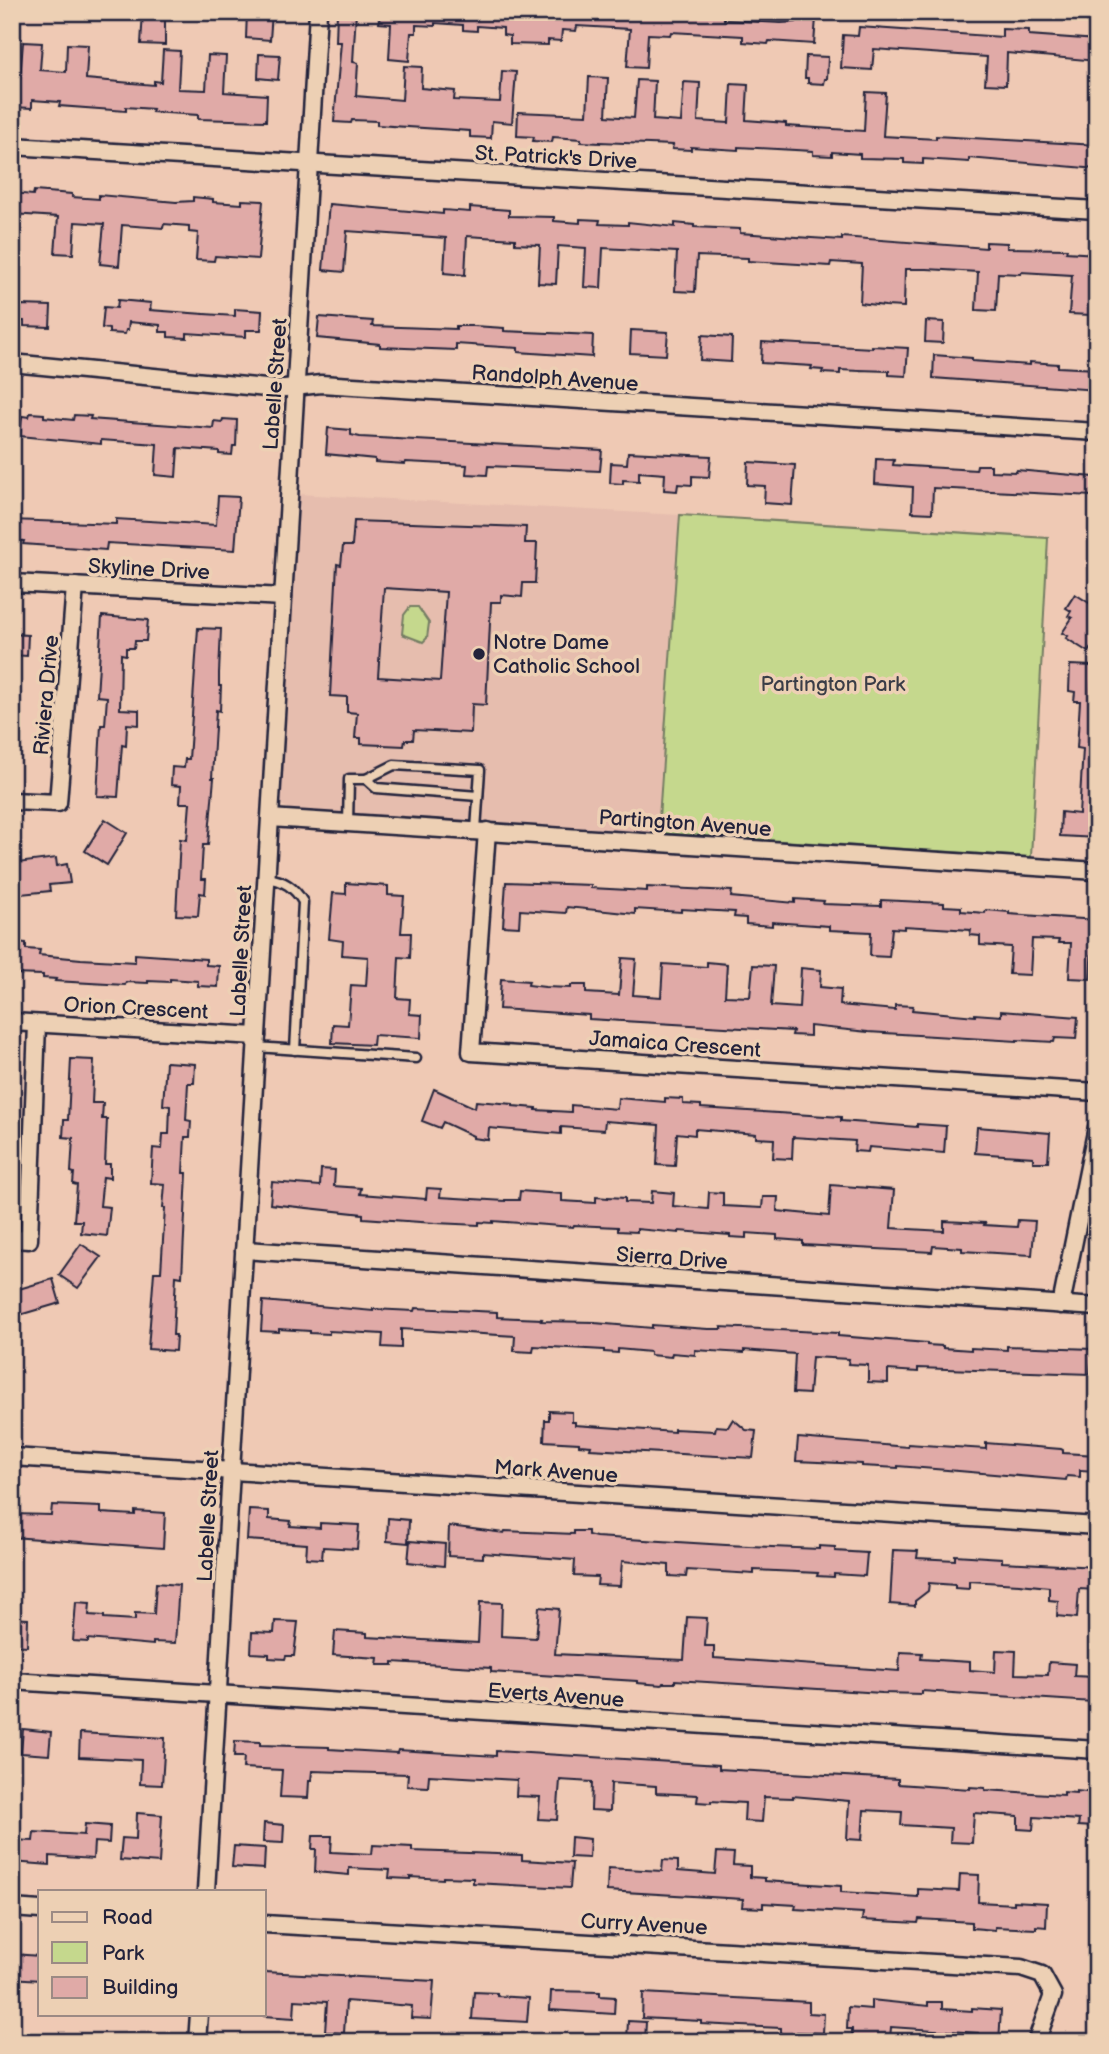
<svg xmlns="http://www.w3.org/2000/svg" width="1109" height="2054" font-family="'Balsamiq Sans',sans-serif">
<style>
.built{fill:#e6bdae}
.green{fill:#c5d88d;stroke:#747d64;stroke-width:2}
.building{fill:#e0aaa7;stroke:#22223b;stroke-width:2;fill-rule:evenodd}
.lines{fill:none;stroke-linecap:round;stroke-linejoin:round}
.service-casing{stroke:#22223b;stroke-width:13}
.minor-casing{stroke:#22223b;stroke-width:21}
.service{stroke:#edd0b4;stroke-width:8}
.minor{stroke:#edd0b4;stroke-width:16}
.poi-dot{fill:#22223b;stroke:#edd0b4;stroke-width:2.5}
.labels{text-anchor:middle;stroke-width:7;stroke-linejoin:round;paint-order:stroke}
.street-label{font-size:21px;fill:#22223b;stroke:#edd0b4}
.poi-label{font-size:21px;fill:#22223b;stroke:#edd0b4;text-anchor:start}
.park-label{font-size:21px;fill:#3a3d47;stroke:#edd0b4}
</style>
<rect width="100%" height="100%" fill="#efc9b4"/>
<filter id="ink" filterUnits="userSpaceOnUse"><feTurbulence type="fractalNoise" baseFrequency=".0143" numOctaves="2"/><feDisplacementMap in="SourceGraphic" scale="14" xChannelSelector="R" yChannelSelector="G"/><feConvolveMatrix kernelMatrix="1 2 1 2 8 2 1 2 1" color-interpolation-filters="sRGB"/></filter>
<g filter="url(#ink)">
<!-- built -->
<path class="built" d="M297 494 680 515 658 833 292 810 282 805 279 793Z"/>
<!-- green -->
<g class="green">
<path d="M680 515 1048 538 1031 857 658 833Z"/>
<path d="M410 607H418L429 623 427 638 423 642 402 634 404 615Z"/>
</g>
<!-- building -->
<g class="building">
<path d="M143 12H165V45L141 44Z"/>
<path d="M247 12H272L270 40 246 38Z"/>
<path d="M337 12H356L353 62 358 63 356 96 402 100 404 66 422 67 421 88 455 91 454 100 500 102 502 71 516 72 512 123 492 121 491 138 470 137V131L377 125V121L352 120 351 123 334 122 341 42H336Z"/>
<path d="M380 12H724V20L781 23 796 22V17L816 18 814 44 769 41 768 44 743 42V36L671 32 670 35 648 34 646 68 627 67 630 29 577 26 576 31 562 30 561 41 548 40V45L510 44V36L503 35V28L477 26V31L463 30V25L435 23V26L416 25V33H411L409 61 389 59 391 24 379 23Z"/>
<path d="M859 27 1002 37V29L1029 30V35L1097 40V61L1007 53 1006 85 985 84 987 57 874 49 872 70 841 68 843 35 858 36Z"/>
<path d="M23 42 42 43 40 70 66 72 67 44 88 45 86 79 154 85V81L161 82 163 50 180 51 178 89 206 90 208 55 226 56 224 92 267 95 266 121 198 119V115L152 112 153 109 126 107V111L59 106 60 102 32 100V108L12 107V79H20Z"/>
<path d="M259 54 280 55 278 80 258 78Z"/>
<path d="M806 56 828 57 827 79H825L824 84 808 83V78H805Z"/>
<path d="M589 77 608 78 606 116 634 118 637 80 655 81 653 120 681 122 684 82 700 83 698 121 729 123 731 84 748 85 746 120 786 123V126L864 131 866 92 886 93 883 136 936 139V136L1097 145V169L969 158V162L923 159V164L904 163V159L860 158V154L832 152V156L813 155V151L738 147V150L691 147V150L672 149 673 145 600 142V143L581 142V139L553 137 552 142 533 141 534 137 517 136 518 112 587 115Z"/>
<path d="M34 191 72 194V197L99 199V195L176 202 193 201V197L213 199V202L242 204V200L263 201 258 259 215 256 214 261 196 260 198 233 189 232V226L164 224 163 228 122 225 119 266 100 264 104 224 75 222 73 254 55 253 58 217 12 214V193L33 195Z"/>
<path d="M329 204 443 214V210L470 212V207L509 210V216L554 217V221L580 223V219L600 220 599 224 628 225V222L675 227V223L694 225V227L740 229V233L796 237 842 240V237L986 248V242L1007 243V248L1067 249 1066 252 1097 254V279H1093L1091 315 1069 314 1072 275 1021 272V274L998 273 996 311 976 310 978 272 927 269H905L904 307 885 306 860 303 862 264 831 262 830 266 748 261V258L697 256 695 292 675 291 677 252 603 248 601 288 584 287 586 248 558 246 556 284 538 283 540 245 515 244V239L467 236 465 275 444 273 446 238 347 231 344 272 323 270Z"/>
<path d="M118 300 151 303 150 310 204 314 235 316V309L262 311 261 330H246V337L187 333V338L168 337V332H160V325L129 322 128 330H126L125 334 109 333V329L102 328 104 307 117 308Z"/>
<path d="M21 305 51 306 50 327 24 326V321H21Z"/>
<path d="M319 317 373 321 372 326 456 329V326H474L504 328V331L593 335 592 357 518 352V348L456 344V350L380 347V344L317 338Z"/>
<path d="M926 321 944 322 943 343 925 342Z"/>
<path d="M631 330 668 332 666 355 630 353Z"/>
<path d="M702 335 732 337 731 362 700 360Z"/>
<path d="M762 342 872 348V346L908 348 906 376 889 375V371L859 370V371L840 370V374L822 373 823 370 811 369 812 366 761 363Z"/>
<path d="M934 355 972 358V361L1030 365V362L1058 364V367L1097 369V390L933 378Z"/>
<path d="M30 413 44 414V417L73 420 74 415 91 416 90 419 213 428 214 421 222 422 223 419 237 420 236 446H233L232 455 219 454V451L178 448 176 477 155 475 157 444 101 440V444L20 436 22 416 29 417Z"/>
<path d="M328 428 351 430V435L360 437 602 450 600 471 488 466 487 475 466 474 467 465 406 462 405 464 375 462V459L326 454Z"/>
<path d="M628 452 711 456 709 477 692 476V485L678 484 677 491 664 490 665 474 639 472V481L623 480V484L610 483 611 463 627 464Z"/>
<path d="M876 459 894 460 893 465 976 470 977 465H991V471L1016 472 1017 470 1094 477 1093 496 933 488 932 513 912 512 913 487 875 484Z"/>
<path d="M748 462 795 465 792 505 764 503 765 486 747 485Z"/>
<path d="M218 496 239 497 235 550 107 543 106 550 23 544 24 541H12V520L116 524V519L216 525Z"/>
<path d="M354 521 526 527 525 543H537L535 583H523L522 597 501 595V602H491L486 705 472 704 471 733 414 730 413 740H405L404 746 361 744V738H355L357 713 347 712V697L330 696 337 564 341 565 343 546H352ZM384 588 446 592 440 681 378 677Z"/>
<path d="M1075 594 1097 608V639L1088 652 1066 638 1068 636 1062 633 1072 618 1068 616 1071 611 1066 608Z"/>
<path d="M102 616 148 620 146 641H135L134 648H126V655L121 654 120 709 139 710V725L127 724 126 746 122 745 118 797 97 796 101 725H105L107 697 97 696Z"/>
<path d="M198 628 221 629 219 673V686H221L220 711 216 710 212 778H214L208 845H203L201 879H206L205 894 200 893 198 916 176 915 180 839 187 840 190 803H180L181 786 171 785 172 767 184 768 185 759H189Z"/>
<path d="M12 634 28 635 27 656 12 655Z"/>
<path d="M1070 665 1093 666 1091 693H1096L1097 712V838L1060 836 1061 812 1079 814 1083 749 1077 748 1080 701H1074L1075 692 1069 691Z"/>
<path d="M105 819 127 833 107 865 85 851Z"/>
<path d="M56 858 57 866 67 864 70 883 49 885 50 891 21 894 17 863Z"/>
<path d="M506 882 591 885V888L647 891V887L732 891 731 897 795 903V899L824 901 823 904 881 906V900L944 903V906L961 907V911L985 913 986 910 1009 912V914L1097 920 1095 945H1092L1090 979 1069 978 1071 943H1058L1059 940 1032 939 1030 975 1009 974 1011 947 980 945V936L970 935 971 930 904 926V929L892 928 889 957 870 956 871 932 829 930V926L772 922V926L746 924V918L734 917 735 912 681 909V912L635 909V914L567 907 566 913 520 910 519 927 503 926Z"/>
<path d="M346 883 388 886V895L404 896 401 933H411L410 958 399 957 397 998 410 999 409 1014 422 1015 421 1038 374 1035 373 1045 332 1043 333 1024 348 1025 351 985 366 986 368 957 342 955 343 941 329 939 333 893 346 894Z"/>
<path d="M13 942 26 943V949L40 950 39 955 81 959 135 962V954L206 959V965L219 966 218 987 198 986V981L170 979V982L148 981V983L126 982 125 985 55 981 56 979 43 978V975L12 974Z"/>
<path d="M622 958 636 959 633 995 661 997 663 964 707 967V962L727 964 725 996 750 997 753 965 774 966 771 1006 799 1008 801 968 821 970 820 987 841 989 840 1005 895 1010V1005L913 1006 912 1010 975 1016V1014L1001 1016V1011L1078 1017 1076 1039 1055 1038 1054 1042 1017 1040V1041L868 1032 810 1026V1036L792 1035 793 1031 589 1019V1015L499 1009 501 979 529 981 528 985 545 987 571 988V985H586V993L619 995Z"/>
<path d="M71 1059 94 1060 92 1103H103L102 1119H107L105 1164H110V1178L103 1177 100 1206 110 1207 107 1236 81 1233 82 1221H74L77 1185 73 1184 74 1173 71 1172 73 1138 63 1137 64 1120H68Z"/>
<path d="M166 1062 195 1064 194 1083H188L186 1120 191 1121 190 1137H185L183 1173H187L182 1277 176 1276 173 1335H176L175 1351 148 1349 154 1272H161L165 1208H163L165 1184 151 1183 153 1148 162 1149 163 1134H169L170 1106 163 1105Z"/>
<path d="M434 1089 475 1108 476 1101 513 1104V1106L536 1108V1110L571 1112V1105L617 1109 618 1098 665 1102V1098L683 1099V1104L701 1105V1108L841 1117V1121L917 1127V1124L946 1126 944 1153 869 1147 868 1152 854 1151 855 1141 793 1137 792 1159 773 1158 774 1139 756 1138V1134L695 1129V1135L677 1133 675 1166 657 1165 659 1125 605 1121 604 1130 561 1127V1134L489 1128 488 1140 473 1138V1136L443 1122 440 1128 422 1121Z"/>
<path d="M977 1127 1050 1133 1048 1162H1033V1157L975 1153Z"/>
<path d="M321 1169 335 1170 334 1186 361 1188 360 1194 426 1199 427 1188 441 1189 440 1197 505 1201V1200H519L520 1191 562 1194V1201L596 1203V1197L608 1198V1197L625 1198V1202L651 1203 652 1191 674 1193 673 1206 708 1209 709 1192 723 1193V1206L762 1208 763 1197H778L777 1211 829 1216 831 1185 894 1190 891 1228 944 1231V1221L985 1223 984 1225 1017 1227 1018 1220 1035 1221 1032 1255 962 1251V1248L933 1246 932 1252 803 1245V1241L777 1239V1235L746 1233V1238L730 1237V1235L679 1231V1233L637 1229V1232L618 1231V1227L574 1225 573 1227 493 1221V1223L479 1222V1225L435 1223 363 1218V1214L270 1204 272 1182 320 1186Z"/>
<path d="M81 1244 101 1257 78 1288 59 1275Z"/>
<path d="M53 1279 60 1303 16 1316 12 1303V1291Z"/>
<path d="M263 1301 373 1311V1309L414 1311 415 1308 497 1312V1317L542 1319 541 1321 595 1322V1323L652 1328V1325L708 1329H722L721 1327 838 1333V1336L927 1343V1345L943 1346V1348L971 1350V1348L1007 1350V1346L1092 1349 1090 1374 918 1368V1372L888 1370V1383L868 1382V1365L848 1364 849 1359 812 1357 809 1394 793 1393 795 1354 744 1350V1353L695 1350V1355L672 1353 671 1357 650 1355V1352L618 1349V1353L604 1352V1350L534 1346 533 1352 514 1351 515 1336 401 1329V1348L382 1347 383 1334 329 1331V1334L310 1333V1331L279 1329V1332L261 1331Z"/>
<path d="M549 1411 572 1412V1422H575V1425L674 1432V1429L715 1431 716 1426 728 1427 733 1419 746 1430 756 1431 753 1458 590 1449 591 1446 579 1445V1443L544 1441 545 1420H549Z"/>
<path d="M798 1438 908 1447V1444L986 1449V1443L1061 1449 1063 1450V1453L1097 1455V1471L1080 1470V1477L1067 1476 1066 1480 947 1470 898 1466V1468L862 1466V1464L796 1461Z"/>
<path d="M52 1505 101 1507V1513L135 1515V1511L165 1513 163 1548 12 1537V1514L51 1515Z"/>
<path d="M249 1510 269 1511V1519L291 1521 290 1526 320 1528V1523L359 1525 357 1549 323 1547 322 1559 306 1558 307 1544 247 1540Z"/>
<path d="M388 1518 409 1520 408 1543 387 1541Z"/>
<path d="M449 1526 504 1533 505 1531 574 1534V1531H588V1535L596 1537 726 1545 819 1549V1546L835 1547V1551L867 1553 865 1576 834 1574V1577L817 1576 818 1573 754 1570V1574L687 1570 686 1577 669 1576V1565L622 1561 620 1586 597 1585 598 1577 574 1576 575 1560 483 1553V1558L448 1556Z"/>
<path d="M410 1541 445 1544 444 1566 408 1562Z"/>
<path d="M893 1550 918 1551 917 1558 955 1560V1555L1002 1558V1562L1097 1567V1590L1079 1589 1077 1618 1057 1616 1058 1601 1049 1600V1587L1019 1584 969 1581V1589L955 1588V1585L929 1583 928 1591 915 1601V1606L890 1604Z"/>
<path d="M156 1583 179 1585 175 1643 153 1642V1645L88 1639V1642L73 1641 76 1602 90 1603 89 1615 104 1616V1618L135 1620V1613L154 1614Z"/>
<path d="M480 1602 502 1603 501 1636 536 1638 539 1607 559 1609 555 1654 684 1660 687 1617 707 1618 705 1646H714V1658L899 1671 900 1652 922 1653 921 1659 970 1662V1670L995 1672 996 1650 1016 1651 1015 1674 1048 1675 1049 1662 1075 1664 1074 1676 1094 1677 1093 1702 922 1691V1694L882 1693 675 1680V1683H663L662 1685 637 1683V1681L491 1672V1668L393 1662V1665H377L378 1658 333 1655 335 1631 367 1633V1637L478 1643Z"/>
<path d="M12 1618 28 1619 27 1646 12 1645Z"/>
<path d="M275 1621 298 1622 294 1656H286L285 1659 269 1658V1654L251 1653 252 1632 274 1633Z"/>
<path d="M23 1729 51 1732 49 1755 21 1753Z"/>
<path d="M80 1733 165 1738 162 1785 140 1784 141 1760 79 1757Z"/>
<path d="M235 1741 260 1742V1745L329 1747V1749L397 1753 398 1750 496 1756V1751L608 1758 719 1765V1769L898 1779V1784L970 1789V1787L985 1788V1790L1064 1795V1792L1076 1793V1791L1097 1793V1811H1094L1093 1827 1078 1826 1079 1820 1034 1817 1033 1830 1018 1829V1816L974 1813 972 1843 950 1842 951 1828 901 1825 902 1812 864 1810 862 1840 847 1839 849 1801 793 1796V1798L764 1797 762 1822 744 1821 745 1803 711 1801V1803L697 1802 698 1795 656 1793V1786L611 1783 610 1811 591 1810 592 1782 560 1780 557 1820 538 1819 540 1797 516 1796 517 1780 429 1775 428 1787 407 1786 408 1774 312 1771 311 1781H309L308 1798 280 1797 282 1770 243 1768 244 1757H234Z"/>
<path d="M137 1813 162 1815 159 1863 120 1860 122 1838 136 1839Z"/>
<path d="M264 1823 284 1825 283 1843 263 1842Z"/>
<path d="M85 1824 110 1826 109 1843 94 1842 93 1859 50 1856V1865L12 1862V1840L33 1841 34 1832 84 1835Z"/>
<path d="M313 1836H332L331 1852 372 1854 373 1845 412 1847V1851L522 1855V1860L572 1863 570 1888 473 1883V1878L443 1877V1879L410 1877V1879L389 1878 390 1870 349 1868V1875L315 1872 316 1849H312Z"/>
<path d="M571 1837 590 1839 589 1858 570 1857Z"/>
<path d="M234 1846 265 1848 264 1869 232 1867Z"/>
<path d="M717 1852 734 1853 733 1865 750 1866V1877L765 1878V1881L841 1886V1892L918 1897V1889L959 1891 960 1874 979 1875 978 1902 1014 1904V1901L1047 1903 1046 1927 1036 1926V1929L995 1927V1930L972 1928V1922L919 1919 918 1923 862 1920 863 1913 795 1909 796 1905 763 1903V1908L742 1907 743 1899 607 1891 608 1868 662 1871 663 1860 678 1861V1871L715 1874Z"/>
<path d="M12 1954 40 1956V1980L12 1978Z"/>
<path d="M264 1972 434 1981 431 2019 411 2018 412 2006 346 2001 344 2033 325 2032 327 2002 295 2000 294 2018 264 2016Z"/>
<path d="M551 1991 600 1992V1996L615 1997 614 2014 550 2010Z"/>
<path d="M474 1992 497 1993V1996L529 1998 527 2022 472 2019Z"/>
<path d="M643 1993 809 2002V2013L824 2014 823 2033 797 2032V2036L781 2035V2028L701 2024V2021L642 2018Z"/>
<path d="M871 2000 928 2006V2002H942V2009L972 2011V2008L1001 2010 999 2042H978V2033L891 2027 890 2040 852 2037V2029H847L848 2007 871 2009Z"/>
<path d="M628 2021 646 2022 645 2041 629 2042 627 2040Z"/>
</g>
<g class="lines">
<!-- service casing -->
<g class="service-casing">
<g id="service">
<path d="M366 779 376 788 478 796"/>
<path d="M348 823 349 779H366L394 765 480 770 476 830"/>
<path d="M266 878C284 880 294 887 303 902L295 1050"/>
<path d="M256 1047 416 1058"/>
</g>
</g>
<!-- minor casing -->
<g class="minor-casing">
<g id="minor">
<path d="M12 146 1097 210"/>
<path d="M12 363 276 389 321 384 1097 432"/>
<path d="M12 583 283 597"/>
<path d="M12 801 58 803 75 586"/>
<path d="M270 818 1097 871"/>
<path d="M487 831 471 1052 1097 1092"/>
<path d="M12 1022 257 1036"/>
<path d="M12 1239 29 1240 37 1024"/>
<path d="M244 1250 1097 1307"/>
<path d="M1061 1305 1097 1127"/>
<path d="M12 1457 1097 1526"/>
<path d="M12 1681 1097 1750"/>
<path d="M206 1891 318 12"/>
<path d="M12 1908 40 1910"/>
<path d="M264 1924 1021 1968 1042 1975 1053 1995 1036 2042"/>
<path d="M197 2042 199 2014"/>
</g>
</g>
<!-- service -->
<use href="#service" class="service"/>
<!-- minor -->
<use href="#minor" class="minor"/>
</g>
</g>
<!-- markers -->
<circle class="poi-dot" cx="479" cy="654" r="7"/>
<g class="labels">
<!-- street labels -->
<g class="street-label">
<text transform="translate(556 157) rotate(3)" y="7">St. Patrick's Drive</text>
<text transform="translate(555 378) rotate(4)" y="7">Randolph Avenue</text>
<text transform="translate(275 384) rotate(-86)" y="7">Labelle Street</text>
<text transform="translate(149 569) rotate(3)" y="7">Skyline Drive</text>
<text transform="translate(46 695) rotate(-85)" y="7">Riviera Drive</text>
<text transform="translate(685 823) rotate(4)" y="7">Partington Avenue</text>
<text transform="translate(241 951) rotate(-87)" y="7">Labelle Street</text>
<text transform="translate(136 1008) rotate(3)" y="7">Orion Crescent</text>
<text transform="translate(675 1044) rotate(4)" y="7">Jamaica Crescent</text>
<text transform="translate(672 1258) rotate(4)" y="7">Sierra Drive</text>
<text transform="translate(556 1471) rotate(4)" y="7">Mark Avenue</text>
<text transform="translate(208 1516) rotate(-87)" y="7">Labelle Street</text>
<text transform="translate(556 1695) rotate(4)" y="7">Everts Avenue</text>
<text transform="translate(644 1924) rotate(3)" y="7">Curry Avenue</text>
</g>
<!-- poi labels -->
<g class="poi-label">
<text x="493" y="649">Notre Dame<tspan x="493" dy="24">Catholic School</tspan></text>
</g>
<!-- park labels -->
<g class="park-label">
<text x="833" y="691">Partington Park</text>
</g>
</g>
<!-- margin -->
<rect width="1109" height="2054" fill="none" stroke="#edd0b4" stroke-width="42"/>
<rect x="21" y="21" width="1067" height="2012" fill="none" stroke="#22223b" stroke-width="2.5" filter="url(#ink)"/>
<!-- legend -->
<rect x="38" y="1890" width="228" height="126" fill="#edd0b4" stroke="#9c8a84" stroke-width="2"/>
<rect x="52" y="1912" width="35" height="10" fill="#edd0b4" stroke="#9c8a84" stroke-width="2"/>
<text x="102" y="1924" font-size="21" fill="#22223b">Road</text>
<rect x="52" y="1942" width="35" height="21" fill="#c5d88d" stroke="#9c8a84" stroke-width="2"/>
<text x="102" y="1960" font-size="21" fill="#22223b">Park</text>
<rect x="52" y="1977" width="35" height="21" fill="#e0aaa7" stroke="#9c8a84" stroke-width="2"/>
<text x="102" y="1994" font-size="21" fill="#22223b">Building</text>
</svg>
